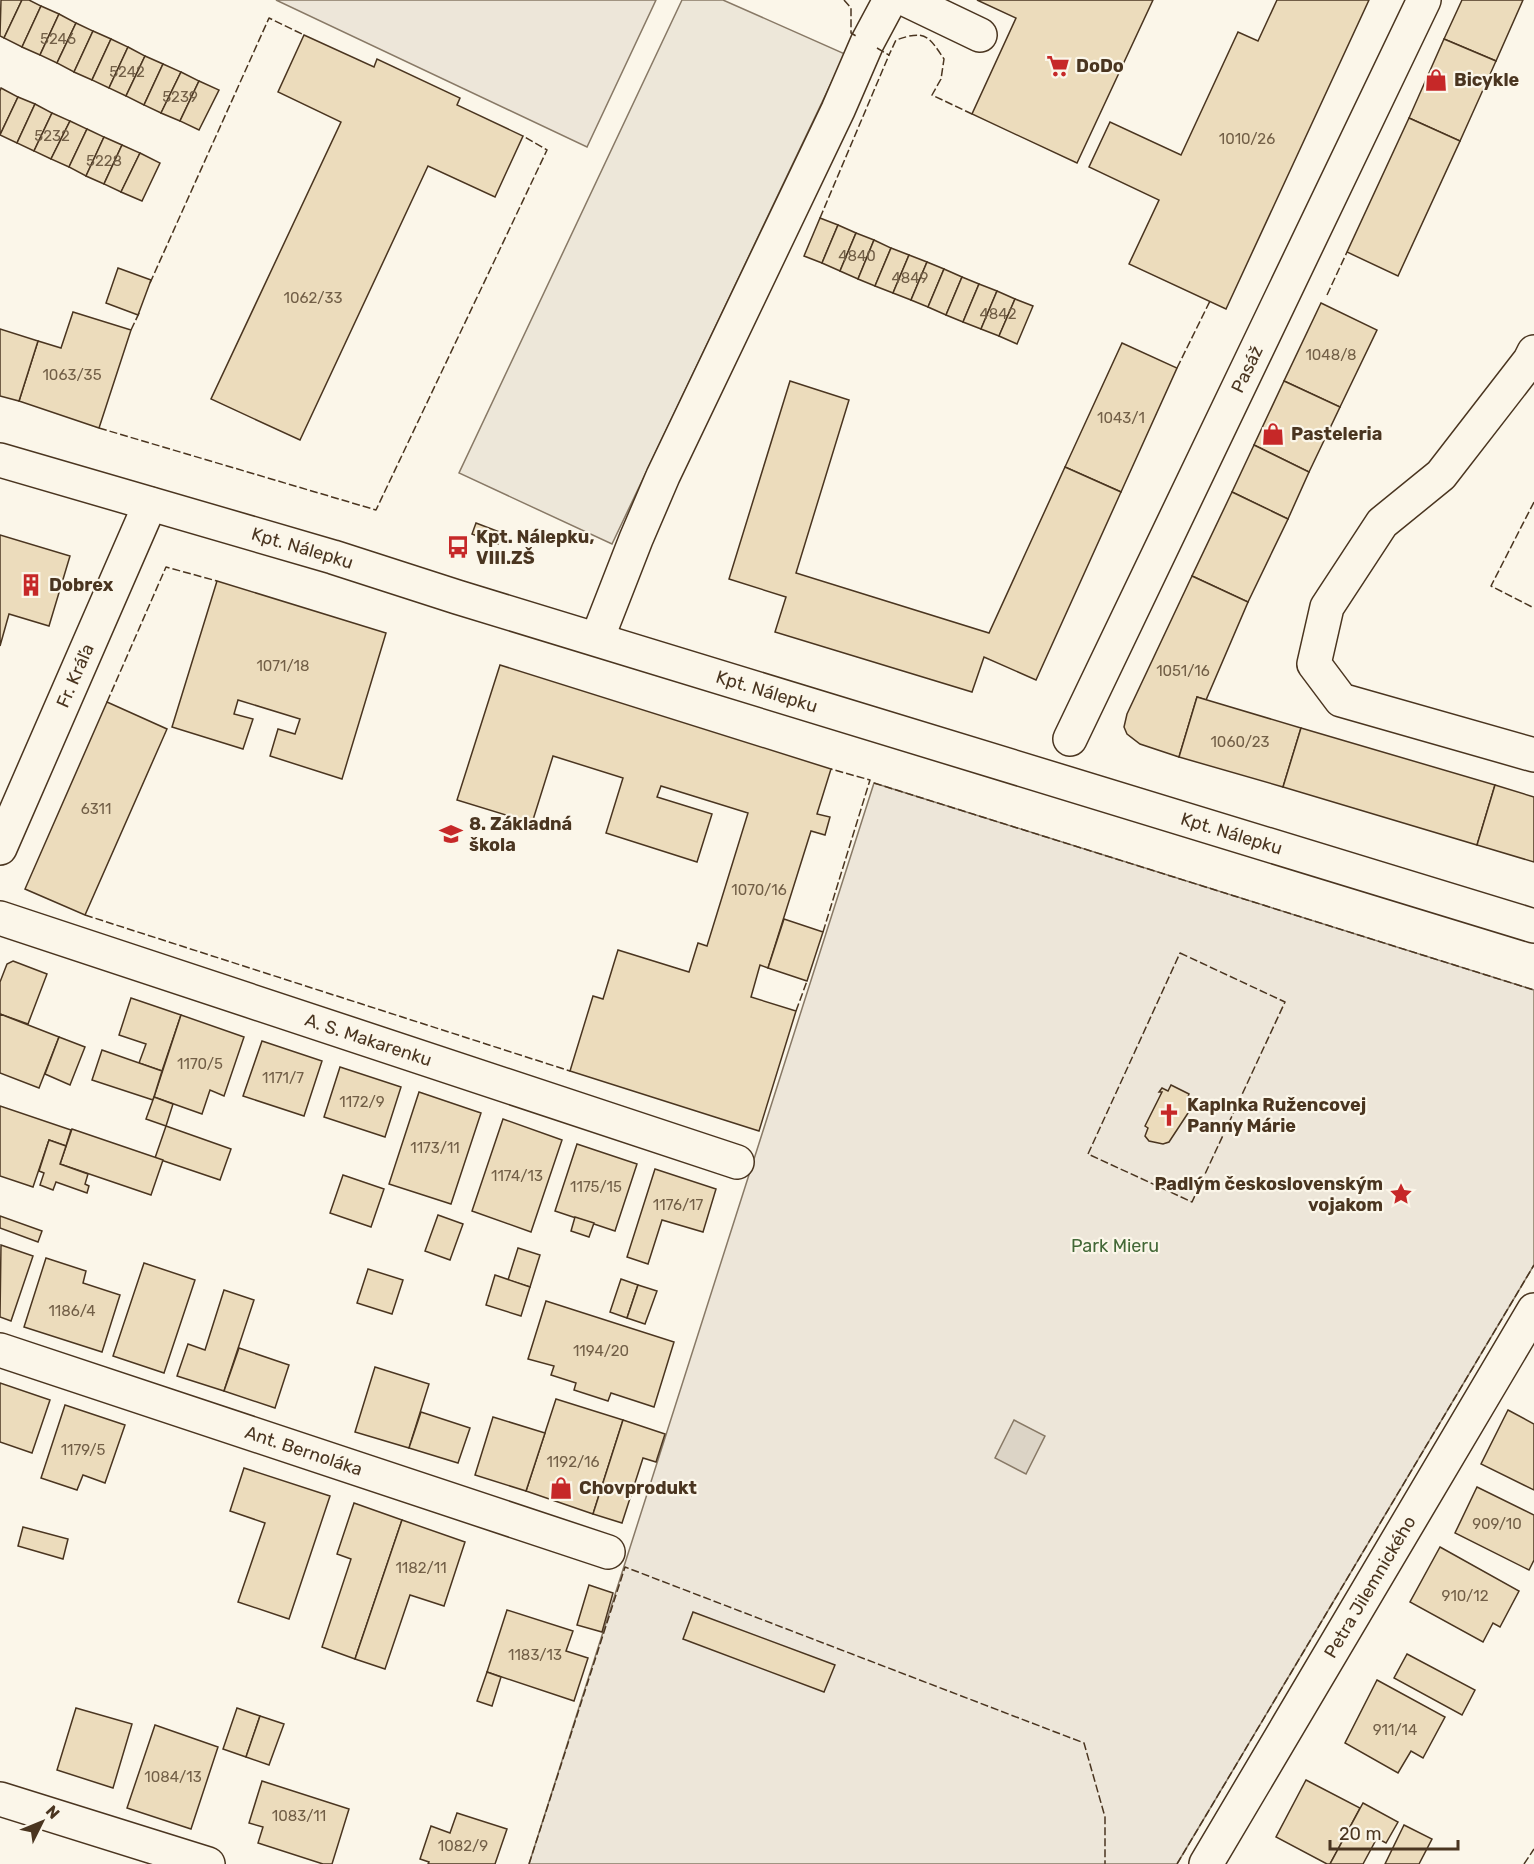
<svg xmlns="http://www.w3.org/2000/svg" width="1534" height="1864" font-family="Rubik,sans-serif">
<style>
.green{fill:#ede6d9;stroke:#887966;stroke-width:1.5}
.parking{fill:#ede7d9;stroke:#887966;stroke-width:1.5}
.water{fill:#dcd4c6;stroke:#887966;stroke-width:1.5}
.building{fill:#ecdcbc;stroke:#4a3520;stroke-width:1.5}
.lines{fill:none;stroke-linecap:round;stroke-linejoin:round}
.minor-casing{stroke:#4a3520;stroke-width:36}
.minor{stroke:#fbf6e9;stroke-width:33}
.fence{stroke:#4a3520;stroke-width:1.5;stroke-dasharray:8 3;stroke-linecap:butt}
.labels{text-anchor:middle;stroke-width:4.5;stroke-linejoin:round;paint-order:stroke}
.number-label{font-size:15px;fill:#725f47}
.poi-label{font-size:18px;font-weight:bold;fill:#4a3520;stroke:#fbf6e9;text-anchor:start}
.street-label{font-size:18px;fill:#4a3520;stroke:#fbf6e9}
.park-label{font-size:18px;fill:#436837;stroke:#fbf6e9}
</style>
<rect width="100%" height="100%" fill="#fbf6e9"/>
<!-- green -->
<g class="green">
<path d="M276 0H656L587 147Z"/>
<path d="M874 783 1534 990V1265L1177 1864H529Z"/>
</g>
<!-- parking -->
<path class="parking" d="M682 0H723L845 54 612 544 459 473Z"/>
<!-- water -->
<path class="water" d="M1014 1420 1045 1436 1026 1474 995 1458Z"/>
<!-- building -->
<g class="building">
<path d="M1 0H22L4 38 0 36Z"/>
<path d="M22 0H29L41 6 22 47 4 38Z"/>
<path d="M977 0H1153L1077 163 972 114 1016 18Z"/>
<path d="M1277 0H1369L1226 309 1129 264 1159 200 1089 167 1110 122 1181 155 1238 32 1258 41Z"/>
<path d="M1462 0H1523L1496 61 1444 39Z"/>
<path d="M41 6 59 14 40 55 22 47Z"/>
<path d="M59 14 76 23 57 63 40 55Z"/>
<path d="M76 23 93 31 74 72 57 63Z"/>
<path d="M93 31 111 39 92 80 74 72Z"/>
<path d="M304 35 374 67 377 59 460 98 457 105 523 136 495 197 428 166 300 440 211 399 341 122 278 92Z"/>
<path d="M111 39 128 47 109 88 92 80Z"/>
<path d="M1444 39 1496 61 1460 141 1409 118Z"/>
<path d="M128 47 145 56 126 96 109 88Z"/>
<path d="M145 56 163 64 144 105 126 96Z"/>
<path d="M163 64 181 72 161 113 144 105Z"/>
<path d="M181 72 199 81 180 121 161 113Z"/>
<path d="M199 81 219 90 199 130 180 121Z"/>
<path d="M1 88 18 97 0 135V91Z"/>
<path d="M18 97 35 104 17 143 0 135Z"/>
<path d="M35 104 52 113 34 151 17 143Z"/>
<path d="M52 113 70 121 51 159 34 151Z"/>
<path d="M1409 118 1460 141 1398 276 1347 252Z"/>
<path d="M70 121 87 129 69 167 51 159Z"/>
<path d="M87 129 104 137 86 176 69 167Z"/>
<path d="M104 137 122 145 104 184 86 176Z"/>
<path d="M122 145 140 153 121 192 104 184Z"/>
<path d="M140 153 160 163 142 201 121 192Z"/>
<path d="M820 218 838 225 822 263 804 256Z"/>
<path d="M838 225 856 233 840 271 822 263Z"/>
<path d="M856 233 874 240 858 279 840 271Z"/>
<path d="M874 240 891 248 875 286 858 279Z"/>
<path d="M891 248 909 255 893 293 875 286Z"/>
<path d="M909 255 927 262 911 300 893 293Z"/>
<path d="M927 262 944 269 928 307 911 300Z"/>
<path d="M118 268 151 280 138 315 106 303Z"/>
<path d="M944 269 962 277 946 315 928 307Z"/>
<path d="M962 277 979 284 963 322 946 315Z"/>
<path d="M979 284 997 291 981 329 963 322Z"/>
<path d="M997 291 1015 299 999 336 981 329Z"/>
<path d="M1015 299 1033 306 1017 344 999 336Z"/>
<path d="M1321 303 1377 330 1340 407 1284 381Z"/>
<path d="M73 312 131 330 99 428 19 401 38 341 61 348Z"/>
<path d="M0 329 38 341 19 401 0 396Z"/>
<path d="M1122 343 1177 368 1121 492 1065 467Z"/>
<path d="M790 381 849 400 796 573 989 633 1065 467 1121 492 1036 680 984 657 972 692 775 632 786 597 729 579Z"/>
<path d="M1284 381 1340 407 1309 472 1254 445Z"/>
<path d="M1254 445 1309 472 1288 519 1232 492Z"/>
<path d="M1232 492 1288 519 1248 602 1192 576Z"/>
<path d="M476 523 502 533 498 544 472 534Z"/>
<path d="M0 535 70 556 49 626 9 614 0 646Z"/>
<path d="M1192 576 1248 602 1206 700 1197 697 1179 757 1140 744 1127 734 1124 727 1127 714Z"/>
<path d="M217 581 386 633 342 779 270 756 278 729 295 734 300 719 238 700 234 714 253 719 243 749 172 727Z"/>
<path d="M500 665 831 769 817 814 830 817 825 835 811 831 768 968 760 965 751 997 796 1011 759 1131 570 1071 593 996 603 999 618 950 689 972 698 943 707 946 748 813 661 786 657 797 712 814 697 862 606 833 623 778 553 756 532 823 457 800Z"/>
<path d="M1197 697 1301 728 1283 787 1179 757Z"/>
<path d="M107 702 167 729 85 915 25 889Z"/>
<path d="M1301 728 1495 785 1477 845 1283 787Z"/>
<path d="M1495 785 1534 797V862L1477 845Z"/>
<path d="M784 919 823 932 807 981 768 968Z"/>
<path d="M13 961 47 974 28 1024 0 1014V982L7 964Z"/>
<path d="M131 998 181 1015 162 1071 139 1063 146 1044 119 1035Z"/>
<path d="M0 1014 59 1037 39 1088 0 1073Z"/>
<path d="M181 1015 244 1037 224 1096 210 1090 202 1114 154 1097Z"/>
<path d="M59 1037 85 1047 70 1085 45 1074Z"/>
<path d="M262 1041 322 1061 304 1116 243 1096Z"/>
<path d="M102 1050 162 1071 153 1100 92 1080Z"/>
<path d="M340 1067 401 1087 385 1137 324 1117Z"/>
<path d="M1171 1085 1189 1094 1187 1100 1194 1104 1169 1142 1163 1144 1149 1141 1145 1136 1148 1128 1145 1126 1162 1092H1159L1162 1088 1168 1091Z"/>
<path d="M419 1092 481 1113 451 1204 389 1184Z"/>
<path d="M154 1097 173 1104 166 1126 146 1119Z"/>
<path d="M0 1106 71 1130 66 1146 49 1140 33 1187 0 1176Z"/>
<path d="M503 1119 562 1140 531 1232 472 1211Z"/>
<path d="M166 1126 231 1149 220 1180 155 1158Z"/>
<path d="M72 1129 163 1160 151 1195 60 1164Z"/>
<path d="M49 1140 66 1146 60 1164 88 1174 85 1184 89 1186 87 1193 56 1182 53 1190 40 1185 44 1173 39 1171Z"/>
<path d="M577 1144 637 1164 615 1231 555 1211Z"/>
<path d="M655 1169 716 1189 703 1232 662 1220 648 1264 627 1257Z"/>
<path d="M343 1175 384 1189 371 1227 330 1213Z"/>
<path d="M438 1215 463 1224 450 1260 425 1251Z"/>
<path d="M0 1216 42 1231 38 1242 0 1228Z"/>
<path d="M575 1217 594 1223 589 1237 571 1231Z"/>
<path d="M1 1245 33 1256 11 1321 0 1317Z"/>
<path d="M518 1248 540 1255 530 1287 508 1280Z"/>
<path d="M46 1258 86 1271 83 1283 120 1295 102 1352 24 1327Z"/>
<path d="M144 1263 195 1280 164 1373 113 1356Z"/>
<path d="M368 1269 403 1280 392 1314 357 1303Z"/>
<path d="M495 1275 530 1287 521 1316 486 1305Z"/>
<path d="M621 1279 638 1285 627 1318 610 1312Z"/>
<path d="M638 1285 657 1291 645 1324 627 1318Z"/>
<path d="M224 1290 254 1300 224 1391 177 1376 188 1344 205 1350Z"/>
<path d="M546 1301 674 1342 654 1407 611 1393 608 1401 574 1390 576 1383 551 1375 554 1366 528 1359Z"/>
<path d="M239 1348 289 1365 275 1408 224 1391Z"/>
<path d="M375 1367 429 1384 409 1448 355 1432Z"/>
<path d="M0 1383 50 1400 32 1453 0 1442Z"/>
<path d="M556 1399 623 1420 593 1514 526 1491Z"/>
<path d="M65 1405 125 1425 105 1483 83 1475 77 1490 41 1478Z"/>
<path d="M1508 1410 1534 1424V1490L1481 1464Z"/>
<path d="M421 1412 470 1428 458 1463 409 1448Z"/>
<path d="M493 1417 545 1433 526 1491 475 1475Z"/>
<path d="M623 1420 665 1434 656 1462 643 1458 622 1523 593 1514Z"/>
<path d="M244 1468 330 1496 289 1619 238 1602 265 1523 230 1511Z"/>
<path d="M1477 1487 1534 1515V1560L1529 1570 1455 1533Z"/>
<path d="M354 1503 402 1520 355 1659 322 1647 351 1559 337 1554Z"/>
<path d="M402 1520 465 1542 444 1606 410 1595 385 1669 355 1659Z"/>
<path d="M23 1527 68 1539 63 1559 18 1546Z"/>
<path d="M1440 1547 1519 1591 1500 1627 1493 1623 1483 1642 1410 1602Z"/>
<path d="M589 1585 613 1593 602 1632 577 1625Z"/>
<path d="M507 1610 573 1631 566 1651 588 1658 574 1701 487 1672Z"/>
<path d="M693 1612 835 1665 824 1692 683 1639Z"/>
<path d="M1407 1654 1475 1690 1462 1715 1394 1678Z"/>
<path d="M487 1672 501 1677 492 1706 477 1701Z"/>
<path d="M1377 1680 1445 1717 1423 1758 1411 1751 1398 1773 1345 1743Z"/>
<path d="M76 1708 132 1724 113 1788 57 1770Z"/>
<path d="M237 1708 260 1716 246 1757 223 1749Z"/>
<path d="M260 1716 284 1724 269 1765 246 1757Z"/>
<path d="M155 1725 218 1747 191 1829 127 1808Z"/>
<path d="M1306 1780 1360 1808 1330 1864H1327L1276 1837Z"/>
<path d="M262 1781 349 1809 332 1864H323L258 1843 263 1827 249 1823Z"/>
<path d="M1363 1803 1398 1822 1386 1843 1377 1838 1363 1864H1330Z"/>
<path d="M457 1813 507 1829 495 1864H428L429 1862 420 1859 431 1826 450 1833Z"/>
<path d="M1404 1825 1432 1839 1419 1864H1385Z"/>
</g>
<g class="lines">
<!-- minor casing -->
<g class="minor-casing">
<g id="minor">
<path d="M907 0 980 35"/>
<path d="M1534 352 1530 360 1441 475 1382 523 1327 607 1314 664 1341 700 1534 755"/>
<path id="s1" d="M0 460 333 557 457 597 1534 926"/>
<path d="M597 639 636 539 663 476 838 110 867 43 890 0"/>
<path id="s2" d="M1070 739 1424 0"/>
<path id="s3" d="M0 848 150 504"/>
<path id="s4" d="M0 918 737 1162"/>
<path id="s5" d="M0 1350 608 1552"/>
<path d="M0 1799 208 1864"/>
<path id="s6" d="M1206 1864 1534 1310"/>
</g>
</g>
<!-- minor -->
<use href="#minor" class="minor"/>
<!-- fence -->
<g class="fence">
<path d="M844 0 851 8V33L856 36"/>
<path d="M877 48 889 55 896 40C925 30 928 35 944 59L941 79 932 95 972 114"/>
<path d="M820 218 889 55"/>
<path d="M150 283 269 18 304 35"/>
<path d="M1327 295 1347 252"/>
<path d="M131 330 140 311"/>
<path d="M1177 368 1210 301"/>
<path d="M99 428 376 510 547 150 523 136"/>
<path d="M1534 502 1491 586 1534 608"/>
<path d="M107 702 166 567 217 581"/>
<path d="M874 783 1534 990"/>
<path d="M85 915 570 1071"/>
<path d="M823 932 870 780 831 769"/>
<path d="M1180 953 1285 1002 1192 1202 1088 1154Z"/>
<path d="M796 1011 807 981"/>
<path d="M529 1864 625 1567 1084 1743 1105 1817V1864"/>
<path d="M1177 1864 1534 1265"/>
<path d="M1524 1864 1534 1849"/>
</g>
</g>
<!-- icons -->
<defs>
<g id="supermarket-bare" transform="scale(1.8)"><path d="M-6-5.5h2.5l.6 2H6L4.5 2H-2.5L-4.4-4H-6ZM-1.5 3.2a1.3 1.3 0 1 0 .1 0ZM3 3.2a1.3 1.3 0 1 0 .1 0Z" fill="#c62828" stroke="#fbf6e9" stroke-width="2.5" paint-order="stroke"/></g>
<g id="shop-bare" transform="scale(1.8)"><path d="M-5-2.5h2.3a2.7 3.5 0 0 1 5.4 0H5L5.5 6h-11ZM-1.5-2.5h3a1.5 2.3 0 0 0-3 0Z" fill="#c62828" stroke="#fbf6e9" stroke-width="2.5" paint-order="stroke"/></g>
<g id="bus-bare" transform="scale(1.8)"><path d="M-5-6H5V4H4V6H2V4H-2V6H-4V4H-5ZM-3.5-4V0h7V-4ZM-3.5 1.2v1.5H-2V1.2ZM2 1.2v1.5H3.5V1.2Z" fill="#c62828" stroke="#fbf6e9" stroke-width="2.5" paint-order="stroke"/></g>
<g id="building-bare" transform="scale(1.8)"><path d="M-4-6H4V6H1V3H-1V6H-4ZM-2.5-4.3h1.7v1.8h-1.7ZM.8-4.3h1.7v1.8H.8ZM-2.5-1h1.7V.8h-1.7ZM.8-1h1.7V.8H.8Z" fill="#c62828" stroke="#fbf6e9" stroke-width="2.5" paint-order="stroke"/></g>
<g id="school-bare" transform="scale(1.8)"><path d="M0-5L7-2L0 1L-7-2ZM-4 1L0 2.5L4 1V4Q0 6-4 4Z" fill="#c62828" stroke="#fbf6e9" stroke-width="2.5" paint-order="stroke"/></g>
<g id="church-bare" transform="scale(1.8)"><path d="M-1.2-6h2.4v3.5h3.3v2.4h-3.3V6h-2.4V-.1h-3.3v-2.4h3.3Z" fill="#c62828" stroke="#fbf6e9" stroke-width="2.5" paint-order="stroke"/></g>
<g id="sight-bare" transform="scale(1.8)"><path d="M0-6L1.8-2.2L6-1.7L2.9 1.2L3.7 5.4L0 3.3L-3.7 5.4L-2.9 1.2L-6-1.7L-1.8-2.2Z" fill="#c62828" stroke="#fbf6e9" stroke-width="2.5" paint-order="stroke"/></g>
</defs>
<g fill-rule="evenodd">
<use href="#supermarket-bare" x="1058" y="66"/>
<use href="#shop-bare" x="1436" y="80"/>
<use href="#shop-bare" x="1273" y="434"/>
<use href="#bus-bare" x="458" y="547"/>
<use href="#building-bare" x="31" y="585"/>
<use href="#school-bare" x="451" y="834"/>
<use href="#church-bare" x="1169" y="1115"/>
<use href="#sight-bare" x="1401" y="1194"/>
<use href="#shop-bare" x="561" y="1488"/>
</g>
<g class="labels">
<!-- number labels -->
<g class="number-label">
<text x="58" y="44">5246</text>
<text x="127" y="77">5242</text>
<text x="180" y="102">5239</text>
<text x="52" y="141">5232</text>
<text x="1247" y="144">1010/26</text>
<text x="104" y="166">5228</text>
<text x="857" y="261">4840</text>
<text x="910" y="283">4849</text>
<text x="313" y="303">1062/33</text>
<text x="998" y="319">4842</text>
<text x="1331" y="360">1048/8</text>
<text x="72" y="380">1063/35</text>
<text x="1121" y="423">1043/1</text>
<text x="283" y="671">1071/18</text>
<text x="1183" y="676">1051/16</text>
<text x="1240" y="747">1060/23</text>
<text x="96" y="814">6311</text>
<text x="759" y="895">1070/16</text>
<text x="200" y="1069">1170/5</text>
<text x="283" y="1083">1171/7</text>
<text x="362" y="1107">1172/9</text>
<text x="435" y="1153">1173/11</text>
<text x="517" y="1181">1174/13</text>
<text x="596" y="1192">1175/15</text>
<text x="678" y="1210">1176/17</text>
<text x="72" y="1316">1186/4</text>
<text x="601" y="1356">1194/20</text>
<text x="83" y="1455">1179/5</text>
<text x="573" y="1467">1192/16</text>
<text x="1497" y="1529">909/10</text>
<text x="421" y="1573">1182/11</text>
<text x="1465" y="1601">910/12</text>
<text x="535" y="1660">1183/13</text>
<text x="1395" y="1735">911/14</text>
<text x="173" y="1782">1084/13</text>
<text x="299" y="1821">1083/11</text>
<text x="463" y="1851">1082/9</text>
</g>
<!-- poi labels -->
<g class="poi-label">
<text x="1076" y="72">DoDo</text>
<text x="1454" y="86">Bicykle</text>
<text x="1291" y="440">Pasteleria</text>
<text x="476" y="543">Kpt. Nálepku,<tspan x="476" dy="21">VIII.ZŠ</tspan></text>
<text x="49" y="591">Dobrex</text>
<text x="469" y="830">8. Základná<tspan x="469" dy="21">škola</tspan></text>
<text x="1187" y="1111">Kaplnka Ružencovej<tspan x="1187" dy="21">Panny Márie</tspan></text>
<text x="1383" y="1190" text-anchor="end">Padlým československým<tspan x="1383" dy="21">vojakom</tspan></text>
<text x="579" y="1494">Chovprodukt</text>
</g>
<!-- street labels -->
<g class="street-label">
<text dy="6" stroke="none"><textPath href="#s2" startOffset="410">Pasáž</textPath></text>
<text dy="6" stroke="none"><textPath href="#s1" startOffset="315">Kpt. Nálepku</textPath></text>
<text dy="6" stroke="none"><textPath href="#s3" startOffset="188">Fr. Kráľa</textPath></text>
<text dy="6" stroke="none"><textPath href="#s1" startOffset="801">Kpt. Nálepku</textPath></text>
<text dy="6" stroke="none"><textPath href="#s1" startOffset="1287">Kpt. Nálepku</textPath></text>
<text dy="6" stroke="none"><textPath href="#s4" startOffset="388">A. S. Makarenku</textPath></text>
<text dy="6" stroke="none"><textPath href="#s5" startOffset="320">Ant. Bernoláka</textPath></text>
<text dy="6" stroke="none"><textPath href="#s6" startOffset="322">Petra Jilemnického</textPath></text>
</g>
<!-- park labels -->
<g class="park-label">
<text x="1115" y="1252">Park Mieru</text>
</g>
</g>
<!-- north arrow -->
<g transform="translate(42 1822) rotate(47)" stroke="#fbf6e9" stroke-width="4.5" paint-order="stroke">
<path d="M0-4.5L10 22L0 15L-10 22Z" fill="#4a3520"/>
<text y="-9" font-size="16" font-weight="bold" text-anchor="middle" fill="#4a3520">N</text>
</g>
<!-- scale -->
<path d="M1330 1840v9h128v-9" fill="none" stroke="#4a3520" stroke-width="3"/>
<text x="1339" y="1840" font-size="18" fill="#4a3520" stroke="#fbf6e9" stroke-width="4.5" paint-order="stroke">20 m</text>
</svg>
